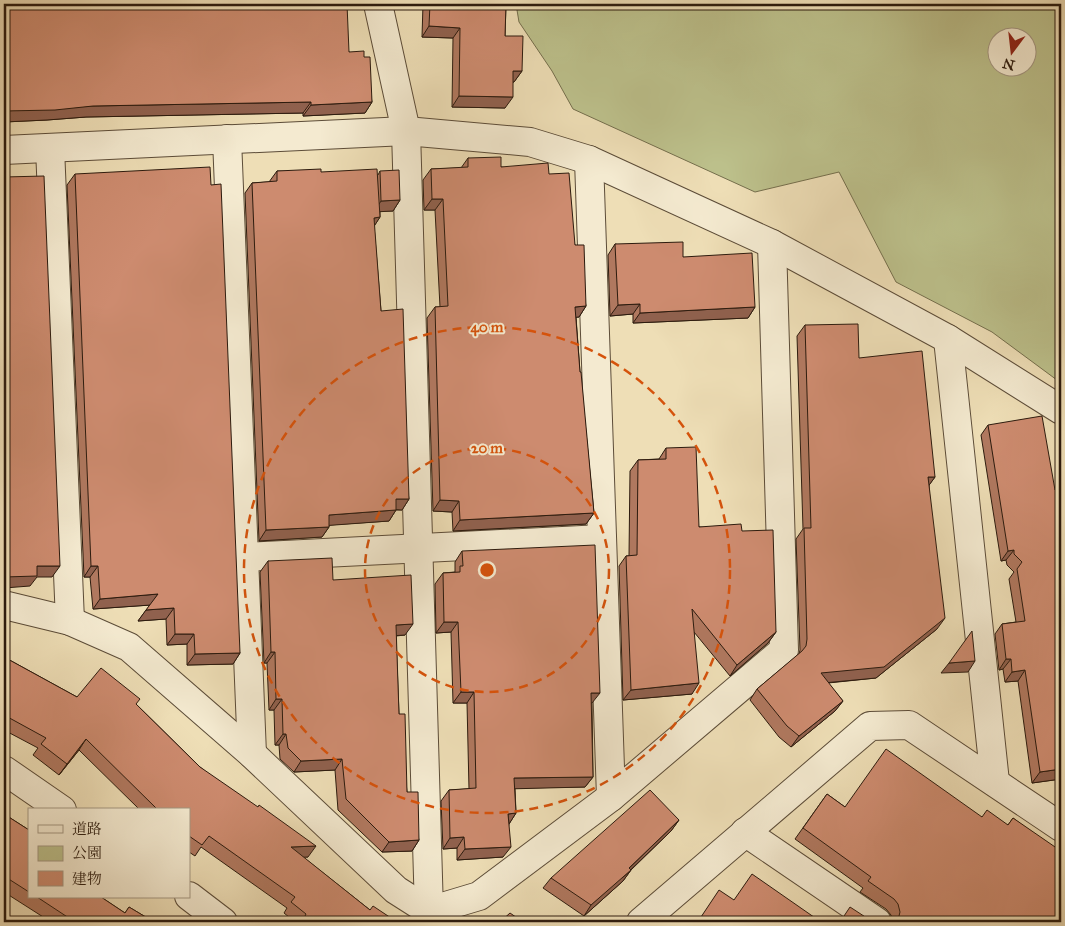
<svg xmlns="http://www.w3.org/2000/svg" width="1065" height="926" font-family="'IM FELL Great Primer','Noto Serif JP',serif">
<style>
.green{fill:#bcc08b;stroke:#746e4c;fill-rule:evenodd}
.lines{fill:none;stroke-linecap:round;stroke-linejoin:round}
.minor-casing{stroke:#5c4c38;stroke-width:30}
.minor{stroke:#f4ead0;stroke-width:28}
.wall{fill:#b0785f;stroke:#2c1b0e}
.shaded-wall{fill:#90614e;stroke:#2c1b0e}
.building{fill:#cd8b6f;stroke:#2c1b0e}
.ring{fill:none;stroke:#d5530c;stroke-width:2.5;stroke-dasharray:9 6}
.centre{fill:#d5530c;stroke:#f4ead0;stroke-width:2.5}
.ring-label{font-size:15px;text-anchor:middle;font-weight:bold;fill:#d5530c;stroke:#f4ead0;stroke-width:4;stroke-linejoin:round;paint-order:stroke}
</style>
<rect width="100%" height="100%" fill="#eedeb6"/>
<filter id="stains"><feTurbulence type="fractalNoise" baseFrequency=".004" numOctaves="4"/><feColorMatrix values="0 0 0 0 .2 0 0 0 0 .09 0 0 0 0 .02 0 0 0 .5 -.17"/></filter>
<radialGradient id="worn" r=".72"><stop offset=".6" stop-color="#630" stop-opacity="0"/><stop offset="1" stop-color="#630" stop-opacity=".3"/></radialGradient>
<!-- green -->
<path class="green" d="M516 4H1061V383L992 332 896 282 839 172 755 192 573 109 552 71 519 22ZM998 38H1028V68H998Z"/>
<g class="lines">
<!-- minor casing -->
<g class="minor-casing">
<g id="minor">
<path d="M378 4 406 131 429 911"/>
<path d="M227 139 252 754"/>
<path d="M50 148 70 621"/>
<path d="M4 150 406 131 530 142 589 160 772 244 948 339 1061 410"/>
<path d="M589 160 611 797"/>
<path d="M948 339 995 782"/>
<path d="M244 557 602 539"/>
<path d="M4 605 70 621 129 647 252 754 396 890 429 911 479 896 611 797 784 650 772 244"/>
<path d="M4 770 62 810"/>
<path d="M745 832 877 922"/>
<path d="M189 896 223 922"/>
<path d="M641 922 870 726 909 725 1061 827"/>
</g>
</g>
<!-- minor -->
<use href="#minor" class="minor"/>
</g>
<!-- wall -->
<g class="wall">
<path d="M4 4 349 52 364 57 372 102 365 113 303 116V113L86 117 47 120 4 122Z"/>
<path d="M423 4H506L505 36 522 71 514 82H513L505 108 452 107 453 38 422 37Z"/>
<path d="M468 158 501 167 549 174 575 245 586 306 579 317H576L580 372 594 513 586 524 453 531 452 512 433 511 427 318 435 307H440L435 210H424L423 180 431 169 461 168Z"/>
<path d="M277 171 378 175 380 171 400 200 393 211H380V217L374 226 381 311 409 499 402 510H396L389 521 329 525V527L322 537 259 541 245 193 252 183 269 182Z"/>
<path d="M75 174 240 653 233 664 187 665V644L167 645 166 619 138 621 150 605 93 609 90 577H84L67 185Z"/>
<path d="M615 244 683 257 755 307 748 318 633 323V314L610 316 608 255Z"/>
<path d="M805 325 859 358 935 477 929 485 937 629 876 678 828 683 843 701 835 711 791 747 779 737 750 700 757 689 799 654 800 650 796 539 803 529 797 336Z"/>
<path d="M988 425 1055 490 1061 489V779L1032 783 1018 681 1005 682 1003 669 999 670 995 634 1002 624 1016 622 1009 579 1014 572 1007 565 1006 560 1001 561 981 435Z"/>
<path d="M666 448 699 527 742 531 776 632 768 643 730 676 694 632 692 694 623 700 619 566 626 556H629L630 471 638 460 659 459Z"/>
<path d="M462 551 592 703 593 777 585 787 515 788 516 813 509 824 503 857 457 860V848L443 849 441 801 449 790 469 789 467 703H453L451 632 436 633 435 584 443 573 455 572V562Z"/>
<path d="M268 561 333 580 405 635 396 636 399 714 407 792 419 840 412 851 382 852 338 810 335 770 294 772 280 759 279 745H275L274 710H269L267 663H264L260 572Z"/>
<path d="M4 657 77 697 136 704 200 767 308 857H303L370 910 397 922H295L284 913 287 908 201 847 195 856 189 852V810H140L79 750 59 775 33 755 38 748 4 730Z"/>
<path d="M827 794 845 807 982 817 1008 825 1013 818 1056 851 1061 922H892L891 915 886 909 860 892 863 888 795 839Z"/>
<path d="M4 814 29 830V897H101L125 913 129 907 154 922H51L4 892Z"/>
<path d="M679 820 671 831 631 870 623 881 584 916 543 888 551 878Z"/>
</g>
<!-- shaded-wall -->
<g class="shaded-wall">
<path d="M429 26 460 28 453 38 422 37Z"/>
<path d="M513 71H522L514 82 505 81Z"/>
<path d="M459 96 513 97 505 108 452 107Z"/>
<path d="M311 102 303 113 86 117 47 120 4 122V111L93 106Z"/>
<path d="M372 102 365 113 303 116 311 105Z"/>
<path d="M432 199H443L435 210H424Z"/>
<path d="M400 200 393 211 374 212 381 201Z"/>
<path d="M380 217 373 228 374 218Z"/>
<path d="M640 304 633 314 610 316 618 305Z"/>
<path d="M586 306 579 317 568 318 575 307Z"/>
<path d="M755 307 748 318 633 323 640 313Z"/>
<path d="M928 477H935L927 488Z"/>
<path d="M396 499H409L402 510 388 509Z"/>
<path d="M440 500 459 501 452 512 433 511Z"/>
<path d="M396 510 389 521 321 526 329 515Z"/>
<path d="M594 513 586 524 453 531 460 520Z"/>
<path d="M329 527 322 537 259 541 266 530Z"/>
<path d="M1014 550 1006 560 1001 561 1008 551Z"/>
<path d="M37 566H60L52 577H37L30 586 4 588V577Z"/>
<path d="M91 566H98L90 577H84Z"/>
<path d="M158 594 151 605 93 609 100 599Z"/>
<path d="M174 608 166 619 138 621 146 610Z"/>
<path d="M945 618 937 629 876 678 813 684 821 673Z"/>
<path d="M444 622H458L451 632 436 633Z"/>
<path d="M413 624 405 635 389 636 396 625Z"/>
<path d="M776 632 768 643 730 676 737 665Z"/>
<path d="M175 634H194L187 644 167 645Z"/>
<path d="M271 652H275L267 663H264Z"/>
<path d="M240 653 233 664 187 665 195 654Z"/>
<path d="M1006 659H1011L1003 669 999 670Z"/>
<path d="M975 661 968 672 941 673 949 663Z"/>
<path d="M1025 670 1018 681 1005 682 1012 672Z"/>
<path d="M699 683 692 694 623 700 631 690Z"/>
<path d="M461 692H474L467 703H453Z"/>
<path d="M591 693H600L592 703 584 704Z"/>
<path d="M276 699H282L274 710H269Z"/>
<path d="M843 701 835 711 791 747 799 736Z"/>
<path d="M283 734H286L279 745H275Z"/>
<path d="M86 739 79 750 59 775 67 764Z"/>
<path d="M342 759 335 770 294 772 301 761Z"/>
<path d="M1061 769V779L1032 783 1040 772Z"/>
<path d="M593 777 585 787 506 789 514 778Z"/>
<path d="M516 813 509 824 508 814Z"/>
<path d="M679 820 671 831 622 878 631 870 623 881 584 916 591 905Z"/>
<path d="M464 837 457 848 443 849 450 838Z"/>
<path d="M419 840 412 851 382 852 389 842Z"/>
<path d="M316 846 308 857 283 858 291 847Z"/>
<path d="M511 847 503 857 457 860 465 849Z"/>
</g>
<!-- building -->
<g class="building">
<path d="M4 4H347L349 52 364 51V57H370L372 102 311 105V102L93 106 55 110 4 111Z"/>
<path d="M430 4H506L505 36H523L522 71H513V97L459 96 460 28 429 26Z"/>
<path d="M501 157V167L548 163 549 174 569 173 575 245H584L586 306 575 307 580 372H581L594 513 460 520 459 501 440 500 435 307 448 306 443 199H432L431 169 468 167V158Z"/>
<path d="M210 167 211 185 221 184 240 653 195 654 194 634H175L174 608 146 610 158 594 100 599 98 566H91L75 174Z"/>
<path d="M321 169V172L377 169 380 217 374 218 381 311 403 309 409 499H396V510L329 515V527L266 530 252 183 277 181V171Z"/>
<path d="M399 170 400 200 381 201 380 171Z"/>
<path d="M44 176 60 566H37V576L4 577V177Z"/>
<path d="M683 242V257L752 253 755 307 640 313V304L618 305 615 244Z"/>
<path d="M858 324 859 358 922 351 935 477H928L945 618 884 667 821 673 843 701 799 736 787 726 757 689 802 651 806 646 807 639 804 528H811L805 325Z"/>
<path d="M1042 416 1055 490 1061 489V769L1040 772 1025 670 1012 672 1011 659H1006L1002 624 1025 621 1017 569 1022 562 1014 554V550L1008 551 988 425Z"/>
<path d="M696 447 699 527 741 524 742 531 773 530 776 632 737 665 692 609 699 683 631 690 626 556 637 555 638 460 666 459V448Z"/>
<path d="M595 545 600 693H591L593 777 514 778 516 813 508 814 511 847 465 849 464 837 450 838 449 790 476 788 474 692H461L458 622H444L443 573 460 572V566H463L462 551Z"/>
<path d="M332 558 333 580 411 575 413 624 396 625 399 714H405L407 792H418L419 840 389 842 346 799 342 759 301 761 288 748 286 734H283L282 699H276L275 652H271L268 561Z"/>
<path d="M972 631 975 661 949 663Z"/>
<path d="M4 657 77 697 101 668 140 699 136 704 200 767 258 807 259 805 316 846 291 847 370 910 373 906 397 922H312L305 916 306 914 291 902 295 897 209 836 202 845 189 836V810H157V809L86 739 67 764 41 744 46 738 4 715Z"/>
<path d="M886 749 982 817 987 810 1008 825 1013 818 1058 849 1056 851 1061 855V922H895L898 920 900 912 898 904 894 899 868 881 871 877 803 828 827 794 845 807Z"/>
<path d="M650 790 679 820 629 868 631 870 591 905 551 878Z"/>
<path d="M4 814 29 830V892L4 876Z"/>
<path d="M752 874 821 922H691L694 917 699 920 719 890 734 900Z"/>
<path d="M37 897H101L125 913 129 907 154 922H75Z"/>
<path d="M850 907 873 922H840Z"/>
<path d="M510 913 523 922H500Z"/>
<path d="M672 917 679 922H669Z"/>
</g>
<!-- distance rings -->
<g class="ring">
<circle cx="487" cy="570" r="122"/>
<circle cx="487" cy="570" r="243"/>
</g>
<circle cx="487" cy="570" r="8" class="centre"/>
<g class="ring-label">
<text x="487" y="332">40 m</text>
<text x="487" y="453">20 m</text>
</g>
<!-- margin -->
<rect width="1065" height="926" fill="none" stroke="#eedeb6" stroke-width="20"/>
<rect x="5" y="5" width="1055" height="916" fill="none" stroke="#2c1b0e" stroke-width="2.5"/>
<rect x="10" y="10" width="1045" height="906" fill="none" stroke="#2c1b0e"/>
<!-- legend -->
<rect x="28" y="808" width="162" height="90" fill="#f4ead0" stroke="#a49782"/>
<rect x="38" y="825" width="25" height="8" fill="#f4ead0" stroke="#a49782"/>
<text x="72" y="834" font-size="15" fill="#2c1b0e">道路</text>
<rect x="38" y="846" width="25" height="15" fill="#bcc08b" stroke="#a49782"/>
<text x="72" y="858" font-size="15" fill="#2c1b0e">公園</text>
<rect x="38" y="871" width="25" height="15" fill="#cd8b6f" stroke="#a49782"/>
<text x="72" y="884" font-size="15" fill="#2c1b0e">建物</text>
<!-- north arrow -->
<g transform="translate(1012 52) rotate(195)"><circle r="24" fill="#f4ead0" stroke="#a49782"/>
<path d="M0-4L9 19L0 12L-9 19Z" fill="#8f2418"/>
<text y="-8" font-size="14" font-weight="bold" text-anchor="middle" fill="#2c1b0e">N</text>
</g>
<rect width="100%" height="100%" filter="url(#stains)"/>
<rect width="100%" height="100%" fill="url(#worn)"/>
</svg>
